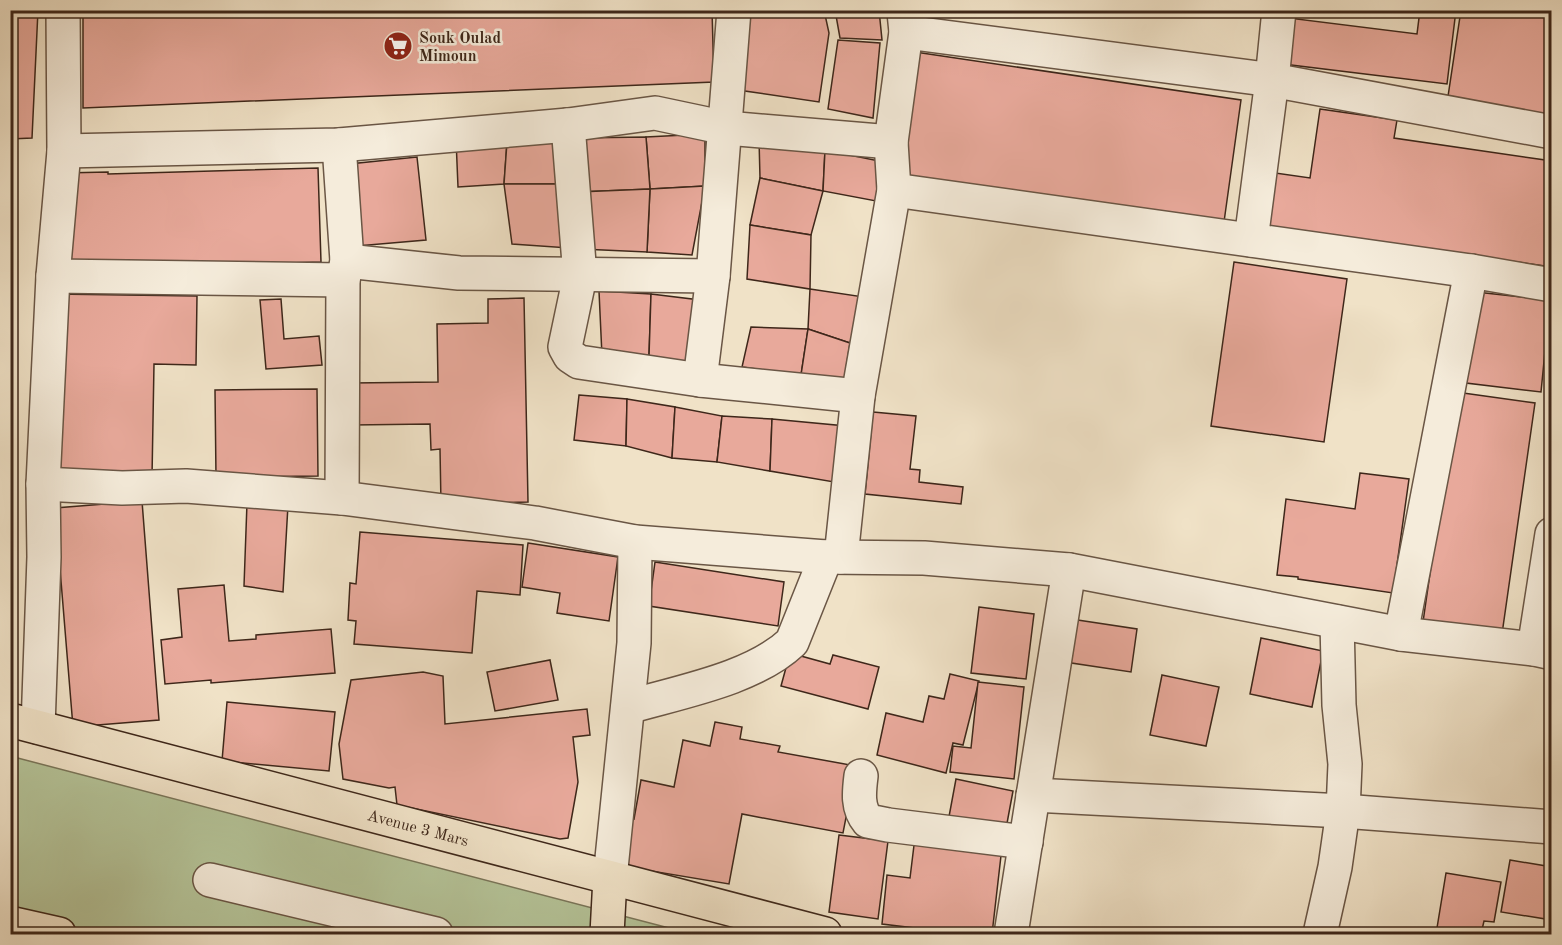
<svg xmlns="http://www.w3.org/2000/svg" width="1562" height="945" font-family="'Old Standard TT',serif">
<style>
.green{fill:#b5c499;stroke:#7a765a;stroke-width:1.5}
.building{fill:#e8a99b;stroke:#3e271a;stroke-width:1.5}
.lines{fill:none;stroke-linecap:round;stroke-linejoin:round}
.minor-casing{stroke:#6a5645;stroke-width:36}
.major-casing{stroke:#3e271a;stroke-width:36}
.minor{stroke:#f5ecdb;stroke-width:33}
.major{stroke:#f0e2c7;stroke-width:33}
.labels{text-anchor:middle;stroke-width:5;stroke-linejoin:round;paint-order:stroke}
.poi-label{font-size:16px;font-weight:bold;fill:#3e271a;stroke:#f5ecdb;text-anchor:start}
.street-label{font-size:16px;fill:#3e271a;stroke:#f5ecdb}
</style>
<rect width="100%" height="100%" fill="#f0e2c7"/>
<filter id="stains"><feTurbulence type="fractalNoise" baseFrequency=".00333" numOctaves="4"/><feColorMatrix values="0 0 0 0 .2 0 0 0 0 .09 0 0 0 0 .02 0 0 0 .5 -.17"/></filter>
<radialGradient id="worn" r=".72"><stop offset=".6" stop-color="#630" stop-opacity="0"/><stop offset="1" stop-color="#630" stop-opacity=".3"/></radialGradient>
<!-- green -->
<path class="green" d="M10 756 692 934H84L11 917Z"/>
<!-- building -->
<g class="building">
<path d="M10 10H38L32 138 10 139Z"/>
<path d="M83 10H712L714 82 83 108Z"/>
<path d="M742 10H824L829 33 819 102 738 90Z"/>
<path d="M835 10H879L882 40 840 38Z"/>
<path d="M1420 10H1456L1447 84 1283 64 1289 18 1417 34Z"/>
<path d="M1461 10H1552V119L1447 103Z"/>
<path d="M838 40 880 43 873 118 828 109Z"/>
<path d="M915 52 1241 100 1224 222 897 174Z"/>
<path d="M1320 109 1397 120 1394 138 1552 161V267L1260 225 1268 172 1310 178Z"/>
<path d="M705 134V186L650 189 646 137Z"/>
<path d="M646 137 650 189 578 192 577 138Z"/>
<path d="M456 139 507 142 504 184 458 187Z"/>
<path d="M759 139 825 150 823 191 760 178Z"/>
<path d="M507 142H565V184H504Z"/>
<path d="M825 150 884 162 876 201 823 191Z"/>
<path d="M417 157 426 240 357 246 349 164Z"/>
<path d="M318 168 321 262 67 270 63 173 108 172V174Z"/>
<path d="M760 178 823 191 811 235 750 225Z"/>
<path d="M504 184H565L569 248 512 244Z"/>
<path d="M705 186 692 255 647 252 650 189Z"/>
<path d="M650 189 647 252 581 249 578 192Z"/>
<path d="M750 225 811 235 810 289 747 279Z"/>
<path d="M1234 262 1347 279 1324 442 1211 426Z"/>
<path d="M810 289 864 297 850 343 808 329Z"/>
<path d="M599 291 651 294 649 356H602Z"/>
<path d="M1476 292 1550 300 1541 392 1466 383Z"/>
<path d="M53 294 197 296 196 365 154 364 152 477 51 475Z"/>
<path d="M651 294 700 300 691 363 649 356Z"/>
<path d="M524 298 528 502 441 504 440 449 431 450 430 424 352 425 351 383 438 382 437 324 488 323V299Z"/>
<path d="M281 299 284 339 319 336 322 365 266 369 260 300Z"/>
<path d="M751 327 808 329 801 375 742 367Z"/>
<path d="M808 329 850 343 843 387 801 375Z"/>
<path d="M317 389 318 476 216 477 215 390Z"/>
<path d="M1456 392 1535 403 1502 634 1423 622Z"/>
<path d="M579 395 627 399 626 446 574 440Z"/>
<path d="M627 399 675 407 672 458 626 446Z"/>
<path d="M675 407 722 416 717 462 672 458Z"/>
<path d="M873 412 916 416 910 469 920 470 919 482 963 487 961 504 865 494Z"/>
<path d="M722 416 772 419 770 471 717 462Z"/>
<path d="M772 419 846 426 834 482 770 471Z"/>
<path d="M1360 473 1409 479 1393 593 1298 579V577L1277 575 1286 499 1355 509Z"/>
<path d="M142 501 159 720 73 727 55 508Z"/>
<path d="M247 503 288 505 283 592 244 586Z"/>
<path d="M360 532 523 545 520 595 477 591 472 653 354 644 356 621 348 620 350 583 356 584Z"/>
<path d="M528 543 618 557 609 621 557 613 560 593 522 587Z"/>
<path d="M655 562 784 582 778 626 649 606Z"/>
<path d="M224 585 229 641 256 639V635L331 629 335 673 211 683V680L165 684 161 640 182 637 178 589Z"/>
<path d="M979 607 1034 614 1026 679 971 673Z"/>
<path d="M1071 619 1137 629 1131 672 1065 662Z"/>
<path d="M1261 638 1323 651 1312 707 1250 694Z"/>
<path d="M790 653 830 664 833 655 879 667 868 709 781 686Z"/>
<path d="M550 660 558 700 495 711 487 672Z"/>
<path d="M423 672 443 676 445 724 587 709 590 735 573 737 578 782 568 838 560 839 397 805 395 787 389 788 343 779 339 744 351 680Z"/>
<path d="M950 674 979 681 963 745 953 743 946 773 877 755 886 713 923 722 929 696 944 699Z"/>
<path d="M1162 675 1219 687 1206 746 1150 735Z"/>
<path d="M978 682 1024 687 1014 779 950 772 953 746 971 748Z"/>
<path d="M227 702 335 712 329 771 222 761Z"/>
<path d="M715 722 742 727 740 739 780 746 778 752 856 766 843 833 742 814 729 884 615 865 624 817 634 819 641 780 674 787 683 740 710 746Z"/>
<path d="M956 779 1013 791 1005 834 948 822Z"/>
<path d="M839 835 888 841 878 919 829 912Z"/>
<path d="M915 837 1002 847 992 934H965L882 924 887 875 910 878Z"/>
<path d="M1510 860 1552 867V920L1501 912Z"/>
<path d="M1446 873 1501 882 1494 922 1484 921 1481 934H1436Z"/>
</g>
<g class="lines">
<!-- minor casing -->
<g class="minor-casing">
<g id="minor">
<path d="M906 32 1272 80 1552 132"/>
<path d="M568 125 580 276 565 347 570 356 579 362 700 380 858 396"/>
<path d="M339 145 347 261 343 280 342 498"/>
<path d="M64 151 339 145 568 125 655 113 726 128 891 142"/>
<path d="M894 190 1471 271 1552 285"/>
<path d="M1251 240 1272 80 1279 10"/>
<path d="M347 261 459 273 713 276"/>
<path d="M53 276 343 280"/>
<path d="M700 380 713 276 734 10"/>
<path d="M43 484 122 488 186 486 342 498 535 523 635 542 826 557 924 558 1069 570 1401 634 1534 649 1552 653"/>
<path d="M841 557 858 396 894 190 891 142 906 32 904 12"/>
<path d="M1401 634 1471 271"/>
<path d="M1534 649 1552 534"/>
<path d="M628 707C679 692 753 679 792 642L826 557"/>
<path d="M38 727 44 557 43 484 53 276 64 151 63 10"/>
<path d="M861 776C859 792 857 808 868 821L888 825 1026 842"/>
<path d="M1033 795 1343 811 1552 827"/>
<path d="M610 878 634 643 635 542"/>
<path d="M210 880 436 934"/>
<path d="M1011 934 1069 570"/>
<path d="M1320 934 1335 867 1343 811 1345 764 1339 705 1337 622"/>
</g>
</g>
<!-- major casing -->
<g class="major-casing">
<g id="major">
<path id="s1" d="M10 720 825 934"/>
<path d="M10 923 59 934"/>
<path d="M607 934 610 878"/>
</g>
</g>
<!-- minor -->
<use href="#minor" class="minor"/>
<!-- major -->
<use href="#major" class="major"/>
</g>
<!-- icons -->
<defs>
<g id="supermarket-disc" transform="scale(1.5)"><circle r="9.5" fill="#8f2418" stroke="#f5ecdb"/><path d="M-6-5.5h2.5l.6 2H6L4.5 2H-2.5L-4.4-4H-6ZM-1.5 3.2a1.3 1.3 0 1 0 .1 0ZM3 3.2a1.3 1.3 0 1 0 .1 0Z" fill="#fff"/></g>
</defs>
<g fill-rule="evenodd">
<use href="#supermarket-disc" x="398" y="46"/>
</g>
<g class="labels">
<!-- poi labels -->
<g class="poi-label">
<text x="419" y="43">Souk Oulad<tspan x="419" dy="18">Mimoun</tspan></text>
</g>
<!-- street labels -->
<g class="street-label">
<text dy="6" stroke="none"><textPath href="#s1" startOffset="422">Avenue 3 Mars</textPath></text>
</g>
</g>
<!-- margin -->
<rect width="1562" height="945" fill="none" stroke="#f0e2c7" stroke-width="36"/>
<rect x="12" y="12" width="1538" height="921" fill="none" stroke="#3e271a" stroke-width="3"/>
<rect x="18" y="18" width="1526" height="909" fill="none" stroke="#3e271a" stroke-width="1.5"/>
<rect width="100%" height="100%" filter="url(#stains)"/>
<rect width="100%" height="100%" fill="url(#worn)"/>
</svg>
